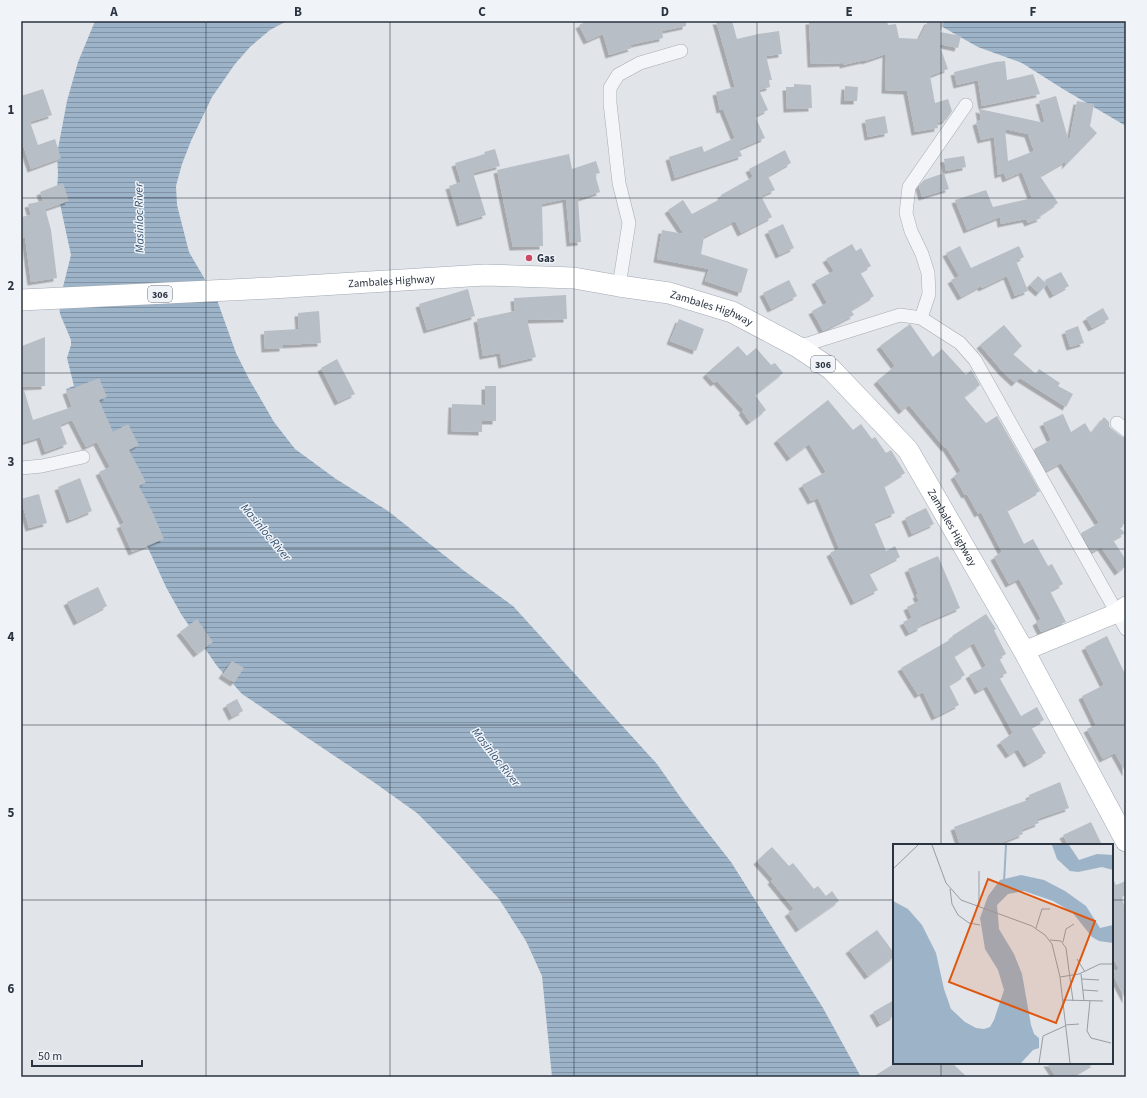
<svg xmlns="http://www.w3.org/2000/svg" width="1147" height="1098" font-family="'Source Sans 3',sans-serif">
<style>
.water{fill:url(#water-rules)}
.building{fill:#b8bec6;fill-rule:evenodd;filter:url(#shadow)}
.lines{fill:none;stroke-linecap:round;stroke-linejoin:round}
.street-casing{stroke:#a6abb3;stroke-width:14}
.secondary-casing{stroke:#a6abb3;stroke-width:20}
.primary-casing{stroke:#a0a9b5;stroke-width:22}
.street{stroke:#f3f5f8;stroke-width:13}
.secondary{stroke:#fff;stroke-width:19}
.primary{stroke:#fff;stroke-width:21}
.grid{fill:none;stroke:#2a3340;stroke-width:1;stroke-opacity:0.55}
.poi-dot{fill:#ca4a62;stroke:#f0f3f7;stroke-width:1.5}
.labels{text-anchor:middle;stroke-width:3;stroke-linejoin:round;paint-order:stroke}
.shield{fill:#f0f3f7;stroke:#656d77;stroke-width:1}
.shield-label{font-size:10px;font-weight:bold;fill:#2a3340}
.poi-label{font-size:11px;font-weight:bold;fill:#2a3340;stroke:#f0f3f7;text-anchor:start}
.street-label{font-size:11px;fill:#2a3340;stroke:#f0f3f7}
.water-label{font-size:12px;font-style:italic;fill:#355373;stroke:#f0f3f7}
.inset-river{fill:none;stroke:#9db3c8;stroke-width:2}
.inset-road{fill:none;stroke:#989da5;stroke-width:1}
.view{fill:#de570f;fill-opacity:0.15;stroke:#de570f;stroke-width:2}
.inset-edge{fill:none;stroke:#2a3340;stroke-width:2}
.neatline{fill:none;stroke:#2a3340;stroke-width:1.5}
.grid-label{font-size:13px;text-anchor:middle;font-weight:bold;fill:#2a3340}
</style>
<defs>
<pattern id="water-rules" width="6" height="5" patternUnits="userSpaceOnUse"><rect width="6" height="5" fill="#9db3c8"/><path d="M0 2.5h6" fill="none" stroke="#8092a4"/></pattern>
<filter id="shadow"><feDropShadow dx="-3.5" dy="3.5" stdDeviation="0" flood-color="#0004"/></filter>
</defs>
<rect width="100%" height="100%" fill="#e1e4e9"/>
<!-- water -->
<g class="water">
<path d="M95 21H287L270 30 250 47 235 64 212 97 191 141 182 164 176 186 177 205 189 252 217 300 236 353 249 379 274 422 295 449 336 479 388 511 463 570 513 606 657 764 683 801 731 862 823 1008 861 1077H552L542 976 526 941 499 899 457 853 417 813 375 783 242 694 217 666 181 614 166 587 142 535 107 448 71 401 66 389 74 386 67 358 71 345V340L60 314 59 303 71 255 57 190 58 174 57 154 67 101 78 62Z"/>
<path d="M932 21H1126V126L1063 89 1022 63 978 47Z"/>
</g>
<!-- building -->
<g class="building">
<path d="M587 21H686V26L662 31 663 38 630 45 632 48 609 55 603 34 587 41 579 25Z"/>
<path d="M716 21H732L737 39 758 34 779 31 782 54 766 56 772 80H769L770 87 759 90 768 110 755 116 765 138 739 149 742 156 675 178 669 157 702 146 704 152 735 138 723 109 720 110 716 92 735 87Z"/>
<path d="M809 21H887L888 25 896 24 899 38 919 39 928 21H945L940 32 961 36 958 48 939 44 948 69 930 76 935 103 948 99 952 111 946 120 937 123 938 128 915 132 907 91 885 90 886 54 865 61V60L843 65V63L811 64Z"/>
<path d="M1005 61 1007 80 1033 74 1040 94 982 106 978 80 957 85 954 72 995 62Z"/>
<path d="M794 84 811 85 812 108 787 109 786 87H794Z"/>
<path d="M845 86 858 87 857 101H844Z"/>
<path d="M43 89 52 115 30 122 38 145 55 139 61 158 31 169 21 139V96Z"/>
<path d="M1056 96 1069 142 1077 101 1094 104 1090 126 1097 133 1065 166 1066 161 1040 176 1058 203 1039 216 1041 218 1028 223 1026 219 1001 224 1000 217 967 230 955 200 986 190 993 207 1032 198 1022 172 1006 179 1004 173 998 175 994 137 981 140 976 122 981 120 979 109 1045 123 1039 101ZM1005 129 1028 134 1034 151 1008 161Z"/>
<path d="M885 116 888 133 868 137 865 120Z"/>
<path d="M495 149 500 166 473 173 486 215 460 223 449 186 461 182 455 163 485 154 484 152Z"/>
<path d="M785 150 791 163 768 176 775 190 761 196 772 217 741 233 735 221 704 237 701 254 748 269 741 293 705 281 709 269 657 259 662 230 684 234 668 210 683 200 692 214 722 198 721 195 753 177 749 169Z"/>
<path d="M569 154 572 169 596 161 600 173 595 174 600 192 578 199 581 242 570 243 566 199 542 204 543 246 513 247 497 170Z"/>
<path d="M964 156 966 167 946 171 944 159Z"/>
<path d="M944 173 949 189 922 197 919 186 924 180Z"/>
<path d="M63 183 69 201 46 209 45 208 51 230 57 278 31 282 25 237 21 238V217L31 215 28 204 43 201 40 192Z"/>
<path d="M783 224 794 248 779 255 768 231Z"/>
<path d="M852 244 856 251 861 248 871 266 860 272 874 296 851 310 854 315 823 331 812 311 827 303 815 281 834 271 826 259Z"/>
<path d="M960 246 971 268 1019 246 1024 257 1016 261 1028 291 1015 296 1007 276 982 288 981 286 961 297 951 280 959 276 946 253Z"/>
<path d="M1061 272 1069 286 1053 295 1045 280Z"/>
<path d="M1038 276 1047 284 1039 293 1030 285Z"/>
<path d="M789 280 797 296 771 309 763 293Z"/>
<path d="M468 289 475 316 427 330 419 304Z"/>
<path d="M566 295 567 319 527 320 536 357 502 365 500 353 483 356 477 319 515 311 514 298Z"/>
<path d="M1103 308 1109 319 1092 328 1086 318Z"/>
<path d="M319 311 321 343 283 345V348L265 349 264 331 299 329 298 313Z"/>
<path d="M679 319 704 329 696 351 670 341Z"/>
<path d="M910 324 933 357 942 349 966 375 971 370 973 373 980 385 964 397 986 423 997 416 1040 491 1007 510 1024 544 1033 539 1048 566 1052 564 1063 584 1050 591 1066 622 1041 632 1036 622 1041 619 1019 579 1009 584 994 557 1002 552 981 512 978 514 967 494 965 495 954 476 961 471 946 447 945 448 909 405 902 411 877 381 895 366 880 346Z"/>
<path d="M1004 325 1022 346 1013 354 1036 374 1039 369 1060 383 1058 386 1073 394 1066 407 1020 378 1015 383 1003 372 980 345Z"/>
<path d="M1078 326 1084 343 1070 347 1065 331Z"/>
<path d="M45 337V386L22 387V346Z"/>
<path d="M738 346 747 356 756 348 771 365 775 363 783 373 755 395 766 410 750 422 742 411 744 410 717 381 714 383 706 374Z"/>
<path d="M337 359 355 394 338 402 321 368Z"/>
<path d="M99 378 107 397 99 400 113 432 128 424 139 445 129 450 146 482 139 486 152 511 164 539 132 552 120 525 124 523 99 472 110 467 97 442 86 447 72 420 60 425 67 444 45 452 40 437 21 443V390H24L33 420 72 407 66 391Z"/>
<path d="M485 386H496V421H482V432L451 431 452 404 485 405Z"/>
<path d="M828 400 853 430 861 424 872 439 875 437 886 453 891 450 905 473 884 486 895 513 874 522 886 551 895 546 900 557 869 573 878 590 854 602 830 553 839 548 818 498 811 501 802 485 826 472 809 444 790 458 777 440Z"/>
<path d="M1063 414 1071 432 1085 423 1091 433 1104 417 1109 422V426L1112 429 1121 436 1126 438V523L1119 527 1125 533 1113 540 1126 560V566L1118 572 1101 547 1092 552 1081 533 1099 523 1061 463 1046 471 1034 449 1051 440 1043 423Z"/>
<path d="M80 478 92 511 70 520 58 487Z"/>
<path d="M39 494 47 523 29 528 21 499Z"/>
<path d="M926 508 934 524 912 534 905 518Z"/>
<path d="M938 556 960 608 920 625 921 627 909 633 903 622 912 618 907 607 919 601 916 595 918 594 908 569Z"/>
<path d="M98 587 107 606 77 622 67 602Z"/>
<path d="M986 614 996 629 994 630 1006 654 999 658 1007 673 999 677 1021 716 1037 707 1044 720 1031 727 1046 753 1027 764 1018 749 1009 755 1000 742 1013 733 987 686 978 691 969 675 986 666 974 643 954 656 965 675 949 685 959 705 935 717 923 692 918 695 901 668 953 638 952 636Z"/>
<path d="M197 619 213 642 197 654 180 632Z"/>
<path d="M1107 636 1126 676V773L1115 753 1103 759 1087 729 1096 725 1082 696 1104 685 1085 647Z"/>
<path d="M232 661 244 668 234 683 222 675Z"/>
<path d="M237 699 243 711 232 717 226 705Z"/>
<path d="M1060 782 1069 808 1037 819 1039 823 1021 830 1023 834 996 845H960L954 827 1030 799 1029 795Z"/>
<path d="M1091 822 1102 845H1068L1063 835Z"/>
<path d="M772 847 789 866 793 863 814 889 818 886 826 896 832 891 839 901 799 929 788 913 794 909 771 881 773 879 757 861Z"/>
<path d="M1112 877 1116 885 1126 881V895L1121 897 1126 909V1000L1112 973 1119 969 1112 956Z"/>
<path d="M877 930 894 953V957L868 976 849 950Z"/>
<path d="M894 1000V1016L880 1024 873 1012Z"/>
<path d="M895 1063H952L967 1077H873Z"/>
<path d="M1047 1063H1095L1071 1077H1056Z"/>
</g>
<g class="lines">
<!-- street casing -->
<g class="street-casing">
<g id="street">
<path d="M619 286 629 223 619 183 610 103V88L618 75 640 63 681 51"/>
<path d="M921 318 929 294 928 273 922 254 911 231 906 213 909 187 966 105"/>
<path d="M798 347 900 315 921 318 960 343 975 360 1126 629"/>
<path d="M1117 423 1126 430"/>
<path d="M21 468 42 466 83 457"/>
</g>
</g>
<!-- secondary casing -->
<g class="secondary-casing">
<path id="secondary" d="M1024 651 1117 613 1126 606"/>
</g>
<!-- primary casing -->
<g class="primary-casing">
<g id="primary">
<path id="s1" d="M21 300 272 288 485 275 574 278 619 286 669 293 732 312 798 347 831 369 908 450 1024 651 1126 841"/>
</g>
</g>
<!-- street -->
<use href="#street" class="street"/>
<!-- secondary -->
<use href="#secondary" class="secondary"/>
<!-- primary -->
<use href="#primary" class="primary"/>
</g>
<!-- grid -->
<path class="grid" d="M206 21V1077M390 21V1077M574 21V1077M757 21V1077M941 21V845M21 198H1126M21 373H1126M21 549H1126M21 725H1126M21 900H894M1112 900H1126M941 1063V1077"/>
<!-- markers -->
<circle class="poi-dot" cx="529" cy="258" r="4"/>
<g class="labels">
<!-- shield labels -->
<g class="shield">
<rect x="148" y="286" width="24" height="16" rx="3"/>
<rect x="811" y="356" width="24" height="16" rx="3"/>
</g>
<g class="shield-label">
<text x="160" y="298">306</text>
<text x="823" y="368">306</text>
</g>
<!-- poi labels -->
<g class="poi-label">
<text x="537" y="262">Gas</text>
</g>
<!-- street labels -->
<g class="street-label">
<text dy="4" stroke="none"><textPath href="#s1" startOffset="371">Zambales Highway</textPath></text>
<text dy="4" stroke="none"><textPath href="#s1" startOffset="695">Zambales Highway</textPath></text>
<text dy="4" stroke="none"><textPath href="#s1" startOffset="1031">Zambales Highway</textPath></text>
</g>
<!-- water labels -->
<g class="water-label">
<text transform="translate(139 218) rotate(-91)" y="4">Masinloc River</text>
<text transform="translate(266 532) rotate(50)" y="4">Masinloc River</text>
<text transform="translate(496 757) rotate(52)" y="4">Masinloc River</text>
</g>
</g>
<!-- overview -->
<g transform="translate(893 844)">
<rect width="220" height="220" fill="#e1e4e9"/>
<path d="M159 1H176L186 16 204 10 220 11V26L209 23 185 28 177 27 164 15ZM128 31 151 36 172 47 193 62 207 84 220 81V99L206 97 199 93 179 68 160 57 131 47 115 50 104 61 106 85 121 110 129 130 138 181 141 190 146 194V204L140 206 128 219H0V57L15 65 29 81 43 109 51 145 58 165 72 178 83 184 91 185 97 183 101 176 111 146 105 126 92 105 87 74 95 52 107 36Z" fill="#9db3c8"/>
<path class="inset-river" d="M111 38 113 1"/>
<path class="inset-road" d="M39 1 53 39 68 56 139 82 152 91 159 100 167 133 177 219M0 25 25 1M57 45 59 60 65 71 76 79 87 81M86 62V27M143 84 149 65H157M157 96 168 97 173 104 180 157M170 98 173 85 181 80M184 115 192 128M188 130 191 157M167 133 186 130 207 120H220M189 135 206 136M190 146 205 147M170 156 210 157M197 157 194 187 198 194 218 199M172 181 186 180M146 219 150 192 172 182"/>
<path class="view" d="M95 35 202 77 163 179 56 138Z"/>
<rect width="220" height="220" class="inset-edge"/>
</g>
<!-- border -->
<rect width="1147" height="1098" fill="none" stroke="#f0f3f7" stroke-width="44"/>
<!-- scale -->
<path d="M32 1060v6h110v-6" fill="none" stroke="#2a3340" stroke-width="2"/>
<text x="38" y="1060" font-size="12" fill="#2a3340" stroke="#f0f3f7" stroke-width="3" paint-order="stroke">50 m</text>
<rect x="22" y="22" width="1103" height="1054" class="neatline"/>
<g class="grid-label">
<text x="114" y="16">A</text>
<text x="298" y="16">B</text>
<text x="482" y="16">C</text>
<text x="665" y="16">D</text>
<text x="849" y="16">E</text>
<text x="1033" y="16">F</text>
<text x="11" y="114">1</text>
<text x="11" y="290">2</text>
<text x="11" y="466">3</text>
<text x="11" y="641">4</text>
<text x="11" y="817">5</text>
<text x="11" y="993">6</text>
</g>
</svg>
